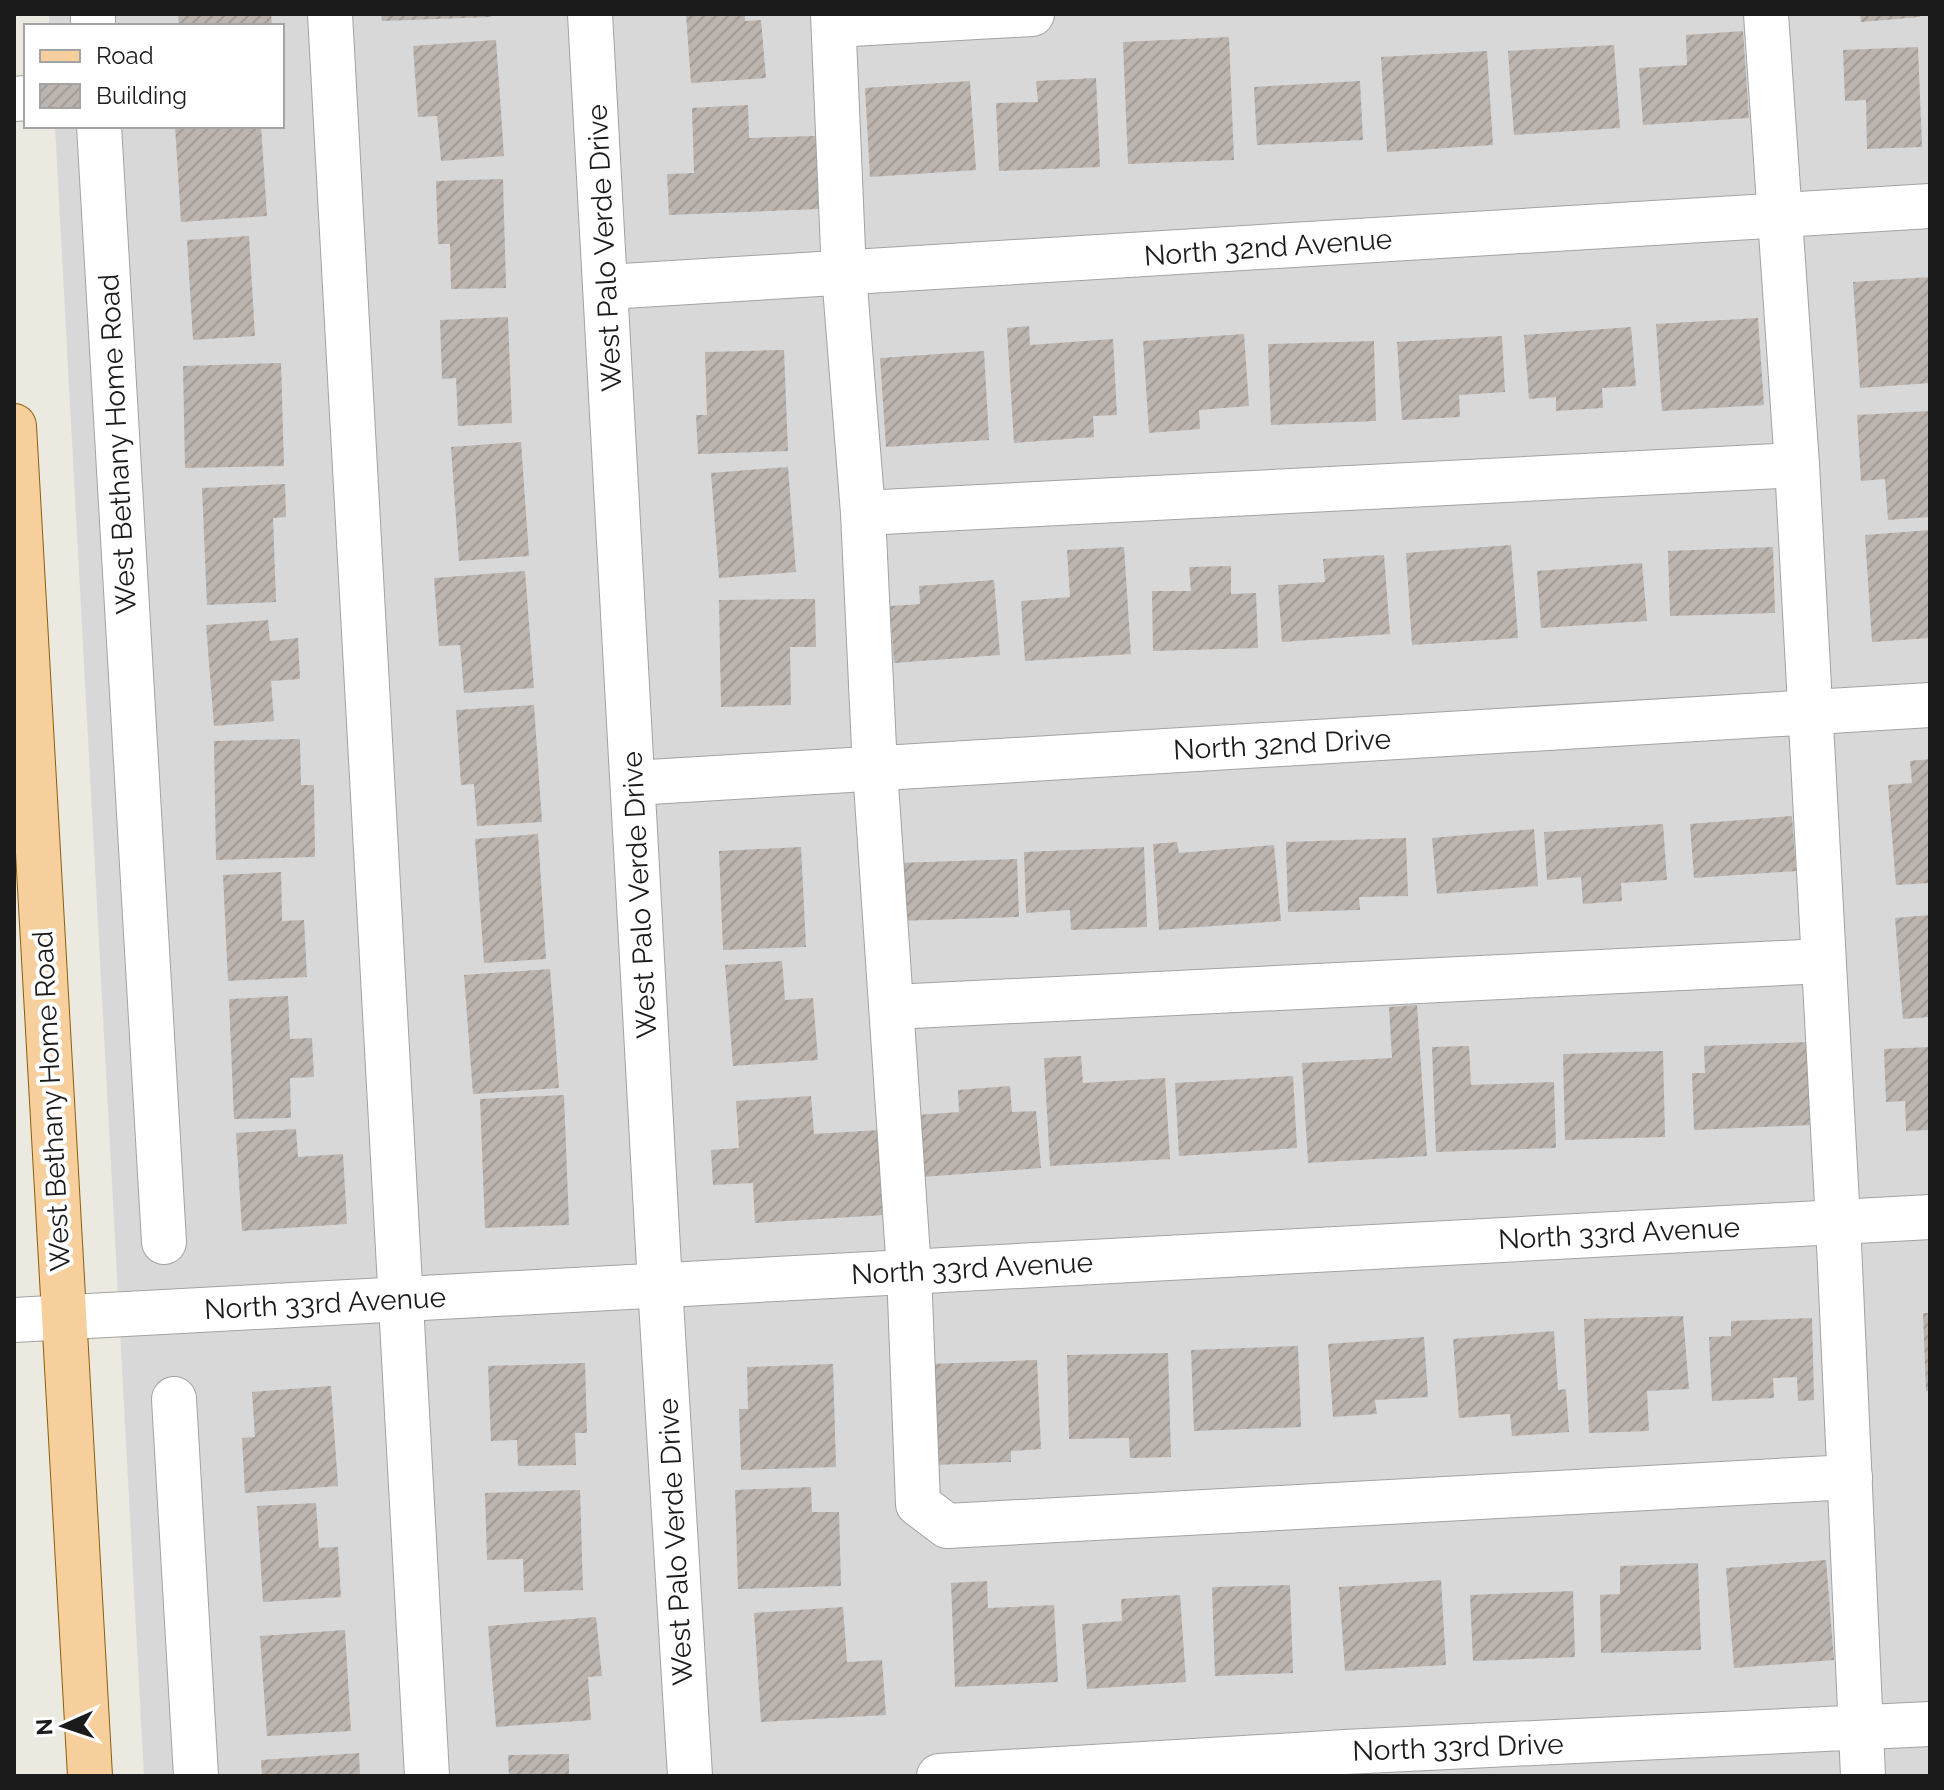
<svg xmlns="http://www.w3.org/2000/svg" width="1944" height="1790" font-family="Raleway,sans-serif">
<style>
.residential{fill:#d9d8d8}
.building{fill:url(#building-hatch)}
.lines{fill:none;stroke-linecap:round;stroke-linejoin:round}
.minor-casing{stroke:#a2a2a2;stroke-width:46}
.major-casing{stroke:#8a5f08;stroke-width:46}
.minor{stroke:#fff;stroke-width:44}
.major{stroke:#f6cf9d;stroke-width:44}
.labels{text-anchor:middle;stroke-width:8;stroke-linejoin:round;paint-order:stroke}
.street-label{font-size:28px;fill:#1b1b1b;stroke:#fff}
</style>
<defs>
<pattern id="building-hatch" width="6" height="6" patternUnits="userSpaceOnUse" patternTransform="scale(2)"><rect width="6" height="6" fill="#bcb4ae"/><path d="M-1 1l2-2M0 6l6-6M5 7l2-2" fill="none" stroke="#a19a95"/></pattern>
</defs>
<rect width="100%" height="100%" fill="#ece9e1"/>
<!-- residential -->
<path class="residential" d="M49 14H1930V1776H144L55 126H282V26H49Z"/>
<!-- building -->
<g class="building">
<path d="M178 14H271L272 26H179Z"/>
<path d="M381 14H491V17L382 21Z"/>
<path d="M686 14H745V21L761 20 766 78 691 83Z"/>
<path d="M1860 14H1920V17L1861 22Z"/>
<path d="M1743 31 1749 118 1643 125 1639 68 1687 65 1686 35Z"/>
<path d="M1229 37 1234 160 1128 164 1123 42Z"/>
<path d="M496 40 504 156 441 161 437 116 418 117 413 46Z"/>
<path d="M1614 45 1620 128 1514 135 1508 51Z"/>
<path d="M1918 47 1922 147 1867 149 1866 100 1845 101 1843 50Z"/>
<path d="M1487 51 1493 145 1387 152 1381 57Z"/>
<path d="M1096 78 1100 167 999 171 996 103 1038 102 1036 81Z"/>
<path d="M970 81 976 170 870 177 865 88Z"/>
<path d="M1360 81 1363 140 1257 145 1254 87Z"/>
<path d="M748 105 749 138 816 136 819 209 669 215 667 174 694 173 692 108Z"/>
<path d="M175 126H261L267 216 181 222Z"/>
<path d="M503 179 506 288 451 289 450 244H438L436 181Z"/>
<path d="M249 236 255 336 193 340 187 240Z"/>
<path d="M1930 277V383L1860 388 1853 282Z"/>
<path d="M508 317 512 423 458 426 456 378 442 379 440 320Z"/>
<path d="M1758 318 1764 405 1662 411 1656 324Z"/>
<path d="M1029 326 1030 345 1113 339 1117 415 1093 416 1094 437 1014 443 1007 328Z"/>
<path d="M1631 327 1636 386 1602 388 1603 408 1556 411V397L1529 399 1524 335Z"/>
<path d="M1244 334 1249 406 1199 410 1200 429 1149 433 1143 341Z"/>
<path d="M1502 336 1505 392 1459 395 1460 417 1402 420 1397 342Z"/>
<path d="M1374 341 1376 421 1271 425 1268 344Z"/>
<path d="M784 350 788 451 698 454 696 415H707L705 352Z"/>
<path d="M984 351 989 440 886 447 880 358Z"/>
<path d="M281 363 284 466 185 468 183 366Z"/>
<path d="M1930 411V517L1888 520 1885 479 1861 481 1857 415Z"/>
<path d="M521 442 529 556 459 561 451 447Z"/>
<path d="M788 467 796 572 719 578 711 473Z"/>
<path d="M285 484 286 517 273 518 276 602 207 605 202 488Z"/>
<path d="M1930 530V638L1872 642 1865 535Z"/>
<path d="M1511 545 1518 638 1412 645 1406 553Z"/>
<path d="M1124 547 1131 654 1025 661 1021 601 1070 597 1067 550Z"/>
<path d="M1773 547 1775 613 1670 616 1668 551Z"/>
<path d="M1384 555 1390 634 1282 642 1278 585 1325 582 1323 559Z"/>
<path d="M1642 563 1647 621 1541 628 1537 571Z"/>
<path d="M1231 566V594L1256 593 1258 648 1153 651 1152 591H1191L1189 567Z"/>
<path d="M525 571 534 688 464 693 460 645 439 646 434 578Z"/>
<path d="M994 580 1000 655 894 663 890 606 920 604 919 586Z"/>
<path d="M815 599 816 647H790L791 705 721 707 719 600Z"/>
<path d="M268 620 270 641 298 638 300 679 271 681 274 721 214 726 206 625Z"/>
<path d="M534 705 542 822 477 826 474 784 461 785 456 710Z"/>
<path d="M300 739 301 785H314L315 857 216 860 214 741Z"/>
<path d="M1930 759V883L1896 885 1888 785 1912 783 1910 761Z"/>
<path d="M1792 816 1796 871 1694 878 1690 824Z"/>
<path d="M1663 824 1667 880 1621 883 1622 901 1583 904 1581 877 1547 880 1544 832Z"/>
<path d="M1534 829 1538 886 1437 894 1432 838Z"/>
<path d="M538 834 546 959 484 963 475 839Z"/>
<path d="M1406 838 1408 896 1359 897 1360 910 1288 912 1286 842Z"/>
<path d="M1177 842 1179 853 1274 845 1281 921 1159 930 1153 844Z"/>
<path d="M801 847 806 947 723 950 719 851Z"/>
<path d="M1144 847 1147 927 1071 930 1070 910 1026 913 1024 852Z"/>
<path d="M1017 859 1019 917 899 921 897 863Z"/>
<path d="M281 872 282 921 304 920 307 977 228 981 223 875Z"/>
<path d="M1930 915V1017L1903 1019 1895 918Z"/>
<path d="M782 961 785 1000 813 998 818 1060 733 1066 725 965Z"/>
<path d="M550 969 559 1088 473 1094 464 975Z"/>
<path d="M288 996 290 1039 312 1038 314 1077 290 1078 291 1118 234 1119 229 999Z"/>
<path d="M1417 1005 1427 1156 1308 1163 1302 1063 1392 1058 1389 1007Z"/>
<path d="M1808 1042 1812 1125 1694 1130 1692 1073H1705L1704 1046Z"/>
<path d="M1469 1046 1471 1085 1554 1082 1556 1148 1436 1152 1432 1047Z"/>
<path d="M1930 1047V1130L1906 1131 1905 1101 1886 1102 1884 1049Z"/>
<path d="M1663 1051 1665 1137 1565 1140 1563 1054Z"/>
<path d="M1081 1056 1083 1083 1165 1078 1170 1159 1050 1166 1044 1058Z"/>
<path d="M1293 1076 1297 1148 1179 1156 1175 1083Z"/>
<path d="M1010 1086 1012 1112 1036 1111 1041 1168 922 1177 917 1115 959 1112 958 1090Z"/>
<path d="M564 1095 569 1225 485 1228 480 1099Z"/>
<path d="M811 1096 814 1134 880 1130 885 1215 755 1223 753 1183 713 1185 711 1150 739 1148 736 1101Z"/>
<path d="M296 1129 298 1157 343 1154 347 1224 242 1231 236 1133Z"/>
<path d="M1923 1313H1930V1391H1926Z"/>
<path d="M1683 1316 1689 1389 1647 1391 1649 1431 1589 1433 1584 1319Z"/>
<path d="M1812 1318 1814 1400 1798 1401 1797 1377 1773 1378 1774 1398 1712 1401 1709 1337 1731 1336V1321Z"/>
<path d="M1554 1331 1558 1390 1566 1389 1569 1432 1512 1436 1510 1414 1459 1418 1453 1339Z"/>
<path d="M1424 1337 1428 1397 1375 1400 1377 1414 1333 1417 1328 1344Z"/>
<path d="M1298 1346 1301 1427 1194 1431 1191 1350Z"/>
<path d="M1168 1353 1171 1457 1130 1458 1129 1438 1069 1439 1067 1355Z"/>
<path d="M1037 1360 1041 1449 1011 1451V1462L935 1465 931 1364Z"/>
<path d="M585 1363 587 1433H575L576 1465 518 1466 517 1440 491 1441 488 1366Z"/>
<path d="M833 1364 836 1467 741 1470 739 1409H748L747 1367Z"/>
<path d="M331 1386 338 1486 245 1493 242 1438 255 1437 252 1392Z"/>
<path d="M811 1487 812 1512H839L841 1586 738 1589 735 1490Z"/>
<path d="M580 1490 583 1590 524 1592 523 1559 487 1560 485 1493Z"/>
<path d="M316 1503 319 1548 338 1547 341 1597 263 1602 257 1506Z"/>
<path d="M1826 1560 1834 1660 1734 1668 1726 1568Z"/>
<path d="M1698 1563 1701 1650 1601 1653 1600 1595 1620 1594V1566Z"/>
<path d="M1441 1580 1446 1665 1345 1671 1339 1587Z"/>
<path d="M987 1581 988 1608 1054 1605 1058 1682 955 1687 951 1583Z"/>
<path d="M1290 1585 1293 1673 1215 1676 1212 1587Z"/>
<path d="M1573 1591 1575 1657 1473 1661 1470 1595Z"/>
<path d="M1180 1595 1186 1682 1087 1689 1082 1624 1122 1621 1121 1599Z"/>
<path d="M843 1607 847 1662 882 1660 886 1715 761 1722 754 1613Z"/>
<path d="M596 1617 602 1676 588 1677 591 1720 496 1727 488 1626Z"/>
<path d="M345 1630 351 1731 267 1736 260 1636Z"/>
<path d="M359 1753 360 1776H262L261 1760Z"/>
<path d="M569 1754V1776H509L508 1755Z"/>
</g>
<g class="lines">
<!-- minor casing -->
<g class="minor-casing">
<g id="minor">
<path d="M93 14V26"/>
<path d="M330 14 427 1776"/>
<path d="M590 14 660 1285 690 1776"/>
<path d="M833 14 844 274 863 513 875 769 909 1271 918 1504 947 1526 1850 1477"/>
<path d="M1766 14 1797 465 1838 1222 1863 1776"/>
<path d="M834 25 1032 14"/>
<path d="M14 99 26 98"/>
<path d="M99 126 164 1242"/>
<path d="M607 287 1930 206"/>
<path d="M863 513 1797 465"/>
<path d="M633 783 1930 705"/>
<path d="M893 1007 1823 961"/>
<path d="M14 1320 1930 1217"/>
<path d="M174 1399 196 1776"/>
<path d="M939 1776 1345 1752 1930 1724"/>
</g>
</g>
<!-- major casing -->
<g class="major-casing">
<path id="major" d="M14 426 90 1776"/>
</g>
<!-- minor -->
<use href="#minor" class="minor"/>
<!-- major -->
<use href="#major" class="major"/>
</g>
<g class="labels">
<!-- street labels -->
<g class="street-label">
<text transform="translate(1268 247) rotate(-4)" y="10">North 32nd Avenue</text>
<text transform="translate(604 248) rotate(-93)" y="10">West Palo Verde Drive</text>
<text transform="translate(117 444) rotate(-93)" y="10">West Bethany Home Road</text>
<text transform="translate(1282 744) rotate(-3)" y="10">North 32nd Drive</text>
<text transform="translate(639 895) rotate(-93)" y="10">West Palo Verde Drive</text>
<text transform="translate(51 1101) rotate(-93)" y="10">West Bethany Home Road</text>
<text transform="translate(1619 1233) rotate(-3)" y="10">North 33rd Avenue</text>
<text transform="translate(972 1268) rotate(-3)" y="10">North 33rd Avenue</text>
<text transform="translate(325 1303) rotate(-3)" y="10">North 33rd Avenue</text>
<text transform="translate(675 1542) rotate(-93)" y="10">West Palo Verde Drive</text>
<text transform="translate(1458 1747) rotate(-2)" y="10">North 33rd Drive</text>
</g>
</g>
<!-- border -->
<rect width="1944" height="1790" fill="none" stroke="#1b1b1b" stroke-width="32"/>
<!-- legend -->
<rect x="24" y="24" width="260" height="104" fill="#ffffff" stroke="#a4a4a4" stroke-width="2"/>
<rect x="40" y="50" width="40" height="12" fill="#f6cf9d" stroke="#a4a4a4" stroke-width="2"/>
<text x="96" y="64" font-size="24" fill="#1b1b1b">Road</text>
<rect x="40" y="84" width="40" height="24" fill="url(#building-hatch)" stroke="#a4a4a4" stroke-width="2"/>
<text x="96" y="104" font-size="24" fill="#1b1b1b">Building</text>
<!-- north arrow -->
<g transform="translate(64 1726) rotate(267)" stroke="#ffffff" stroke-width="6" paint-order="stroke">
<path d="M0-6L14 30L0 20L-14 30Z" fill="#1b1b1b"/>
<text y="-12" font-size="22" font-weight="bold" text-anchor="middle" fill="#1b1b1b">N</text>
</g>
</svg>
